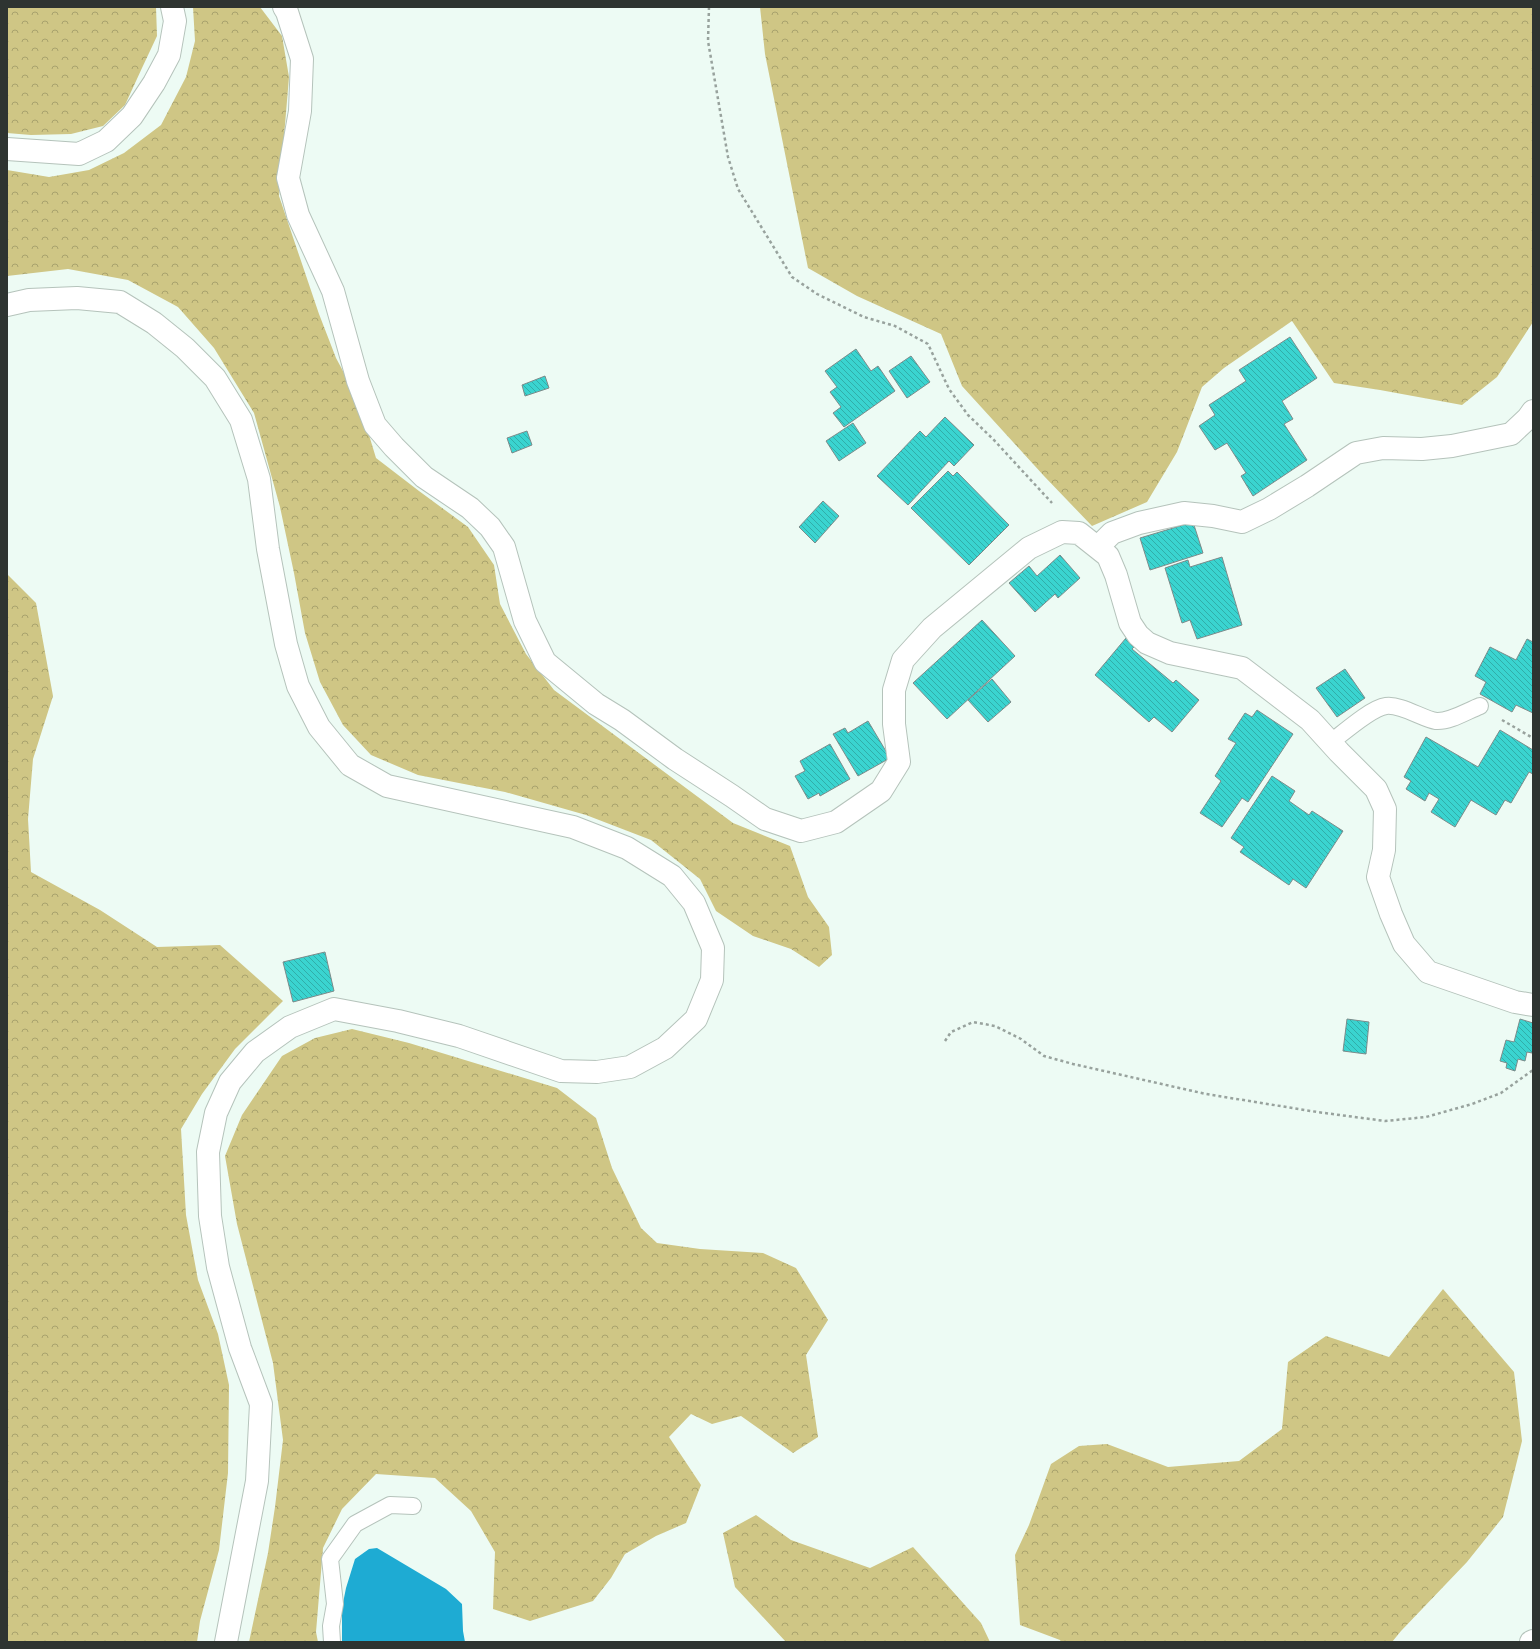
<svg xmlns="http://www.w3.org/2000/svg" width="1540" height="1649" font-family="Manrope,sans-serif">
<style>
.forest{fill:url(#forest-crowns)}
.water{fill:#1eabd3}
.building{fill:url(#building-back-hatch);stroke:#7c8b8a}
.lines{fill:none;stroke-linecap:round;stroke-linejoin:round}
.service-casing{stroke:#b5c3bb;stroke-width:18}
.minor-casing{stroke:#b5c3bb;stroke-width:24}
.primary-casing{stroke:#b5c3bb;stroke-width:24}
.path{stroke:#98a29d;stroke-width:2.5;stroke-dasharray:3 3;stroke-linecap:butt}
.service{stroke:#fff;stroke-width:16}
.minor{stroke:#fff;stroke-width:22}
.primary{stroke:#fff;stroke-width:22}
</style>
<defs>
<pattern id="forest-crowns" width="20" height="18" patternUnits="userSpaceOnUse"><rect width="20" height="18" fill="#cfc685"/><path d="M2 6a3 3 0 1 1 6 0M12 15a3 3 0 1 1 6 0" fill="none" stroke="#a8a26d"/></pattern>
<pattern id="building-back-hatch" width="6" height="6" patternUnits="userSpaceOnUse"><rect width="6" height="6" fill="#3ad4d0"/><path d="M-1 5l2 2M0 0l6 6M5-1l2 2" fill="none" stroke="#31ada9"/></pattern>
</defs>
<rect width="100%" height="100%" fill="#edfbf4"/>
<!-- forest -->
<g class="forest">
<path d="M7 7H156L157 36 142 68 125 105 103 126 71 134 31 135 7 133Z"/>
<path d="M193 7H260L282 36 289 77 279 196 319 314 336 358 358 399 376 458 419 491 468 527 494 565 500 604 526 654 554 690 733 823 790 846 808 897 829 927 832 955 819 967 791 949 753 936 716 911 700 879 651 840 586 815 505 792 418 775 371 755 343 725 320 682 305 633 294 573 280 507 254 413 214 348 178 307 128 280 68 269 7 276V170L49 177 89 170 124 153 161 125 186 77 195 41Z"/>
<path d="M760 7H1533V322L1497 377 1462 405 1380 390 1334 383 1292 321 1224 368 1202 387 1177 452 1147 502 1092 526 1044 476 962 386 941 334 857 296 808 268 765 54Z"/>
<path d="M7 574 36 603 53 696 33 759 28 819 31 872 100 910 157 947 220 945 283 1001 235 1049 202 1094 181 1129 186 1215 198 1280 218 1334 229 1385 228 1473 219 1550 200 1621 197 1642H7Z"/>
<path d="M352 1029 409 1043 557 1088 596 1118 612 1168 641 1228 657 1243 700 1249 763 1253 796 1268 828 1320 806 1355 818 1437 793 1453 741 1416 712 1424 691 1414 669 1437 701 1485 686 1523 656 1536 625 1554 611 1578 593 1601 530 1621 493 1609 495 1552 471 1511 435 1478 376 1474 342 1509 323 1548 316 1632 318 1642H249L268 1553 275 1507 283 1440 273 1363 237 1224 225 1156 242 1115 282 1056 315 1038Z"/>
<path d="M1443 1289 1514 1372 1522 1441 1503 1517 1467 1562 1401 1631 1392 1642H1061L1060 1640 1020 1625 1015 1555 1029 1525 1051 1464 1079 1446 1107 1444 1168 1467 1239 1461 1282 1429 1288 1362 1326 1336 1389 1357Z"/>
<path d="M756 1515 791 1540 870 1568 913 1547 981 1623 990 1642H786L735 1587 723 1533Z"/>
</g>
<!-- water -->
<path class="water" d="M377 1548 446 1589 462 1604 463 1631 465 1642H342V1608L346 1588 355 1559 369 1549Z"/>
<!-- building -->
<g class="building">
<path d="M1290 337 1317 378 1282 401 1293 419 1284 424 1307 460 1253 496 1241 476 1246 473 1227 443 1215 450 1199 426 1215 415 1209 405 1246 381 1239 370Z"/>
<path d="M856 349 871 371 878 366 895 391 844 427 833 413 841 407 830 392 837 387 825 371Z"/>
<path d="M911 356 930 382 907 398 889 371Z"/>
<path d="M545 376 549 388 525 396 522 385Z"/>
<path d="M945 417 974 445 954 466 949 461 908 505 877 476 920 431 926 437Z"/>
<path d="M853 423 866 443 839 461 826 441Z"/>
<path d="M527 431 532 445 512 453 507 438Z"/>
<path d="M948 471 953 476 957 472 1009 525 969 565 911 508Z"/>
<path d="M823 501 839 516 815 543 799 527Z"/>
<path d="M1193 522 1203 553 1150 570 1140 538Z"/>
<path d="M1060 555 1080 578 1058 598 1055 594 1035 612 1009 583 1029 566 1037 576Z"/>
<path d="M1222 557 1242 625 1197 639 1190 620 1182 623 1165 568 1188 560 1190 567Z"/>
<path d="M982 620 1015 656 947 719 913 683Z"/>
<path d="M1126 638 1135 646 1132 649 1173 683 1176 680 1199 700 1172 732 1154 717 1149 722 1095 675Z"/>
<path d="M1527 639 1533 642V713L1516 705 1512 712 1480 694 1486 682 1475 676 1490 647 1516 660Z"/>
<path d="M1345 669 1365 698 1337 717 1316 688Z"/>
<path d="M992 679 1011 702 988 722 968 700Z"/>
<path d="M1257 710 1293 734 1248 802 1242 798 1222 827 1200 813 1221 781 1215 776 1236 743 1228 739 1245 713 1252 717Z"/>
<path d="M868 721 890 758 858 776 833 734 845 728 848 733Z"/>
<path d="M1500 730 1533 750V774L1529 772 1511 803 1505 800 1496 815 1471 800 1455 827 1431 812 1439 799 1429 793 1425 801 1406 789 1411 781 1404 777 1426 737 1478 767Z"/>
<path d="M830 744 850 779 820 796 819 793 808 799 795 776 805 771 800 761Z"/>
<path d="M1272 776 1295 791 1289 801 1309 815 1312 811 1343 831 1306 888 1293 879 1289 885 1240 852 1244 847 1231 838Z"/>
<path d="M325 952 334 991 293 1002 283 962Z"/>
<path d="M1347 1019 1369 1022 1366 1054 1343 1051Z"/>
<path d="M1520 1019 1533 1023V1049L1532 1053 1527 1052 1525 1061 1518 1059 1515 1071 1506 1068 1507 1063 1500 1061 1506 1040 1514 1042Z"/>
</g>
<g class="lines">
<!-- service casing -->
<g class="service-casing">
<g id="service">
<path d="M1330 743C1343 733 1371 708 1386 706 1401 704 1423 719 1436 721 1450 722 1467 711 1480 706"/>
<path d="M332 1642 331 1626 335 1604 330 1559 355 1524 390 1505 413 1506"/>
</g>
</g>
<!-- minor casing -->
<g class="minor-casing">
<g id="minor">
<path d="M284 7 287 12 302 59 300 111 288 178 298 215 333 291 358 381 375 425 394 447 424 477 470 508 490 527 504 547 525 621 545 662 596 704 622 720 675 759 732 796 765 819 801 831 836 822 881 791 899 762 894 724V690L903 660 932 628 1029 548 1062 532 1079 533 1108 556 1116 575 1130 623 1138 635 1147 643 1170 653 1242 668 1310 720 1339 752 1376 789 1385 809 1384 850 1378 877 1391 914 1404 944 1428 972 1515 1002 1533 1005"/>
<path d="M7 149 79 154 106 141 132 116 154 83 169 55 175 21 172 7"/>
<path d="M7 305 29 300 77 298 120 302 154 323 185 348 215 378 241 420 259 479 268 549 286 644 298 686 319 727 350 765 387 786 573 827 627 848 672 876 694 903 713 948 712 980 696 1019 665 1048 630 1067 597 1072 561 1071 459 1036 398 1021 334 1009 290 1027 255 1052 230 1082 216 1113 208 1152 210 1216 218 1267 240 1348 261 1404 257 1481 226 1642"/>
<path d="M1098 547 1112 533 1139 523 1184 513 1213 516 1242 522 1269 509 1307 486 1356 453 1383 448 1422 449 1452 446 1511 434 1528 418 1533 411"/>
</g>
</g>
<!-- primary casing -->
<g class="primary-casing">
<path id="primary" d="M1531 1642 1533 1641"/>
</g>
<!-- path -->
<g class="path">
<path d="M709 7 708 41 728 157 738 189 792 277 817 294 864 317 895 326 928 344 949 389 968 415 993 439 1052 503"/>
<path d="M1502 720 1533 738"/>
<path d="M945 1041 951 1032 973 1022 995 1026 1021 1039 1044 1056 1073 1064 1206 1094 1317 1112 1385 1121 1426 1117 1472 1104 1501 1093 1533 1070"/>
</g>
<!-- service -->
<use href="#service" class="service"/>
<!-- minor -->
<use href="#minor" class="minor"/>
<!-- primary -->
<use href="#primary" class="primary"/>
</g>
<!-- border -->
<rect width="1540" height="1649" fill="none" stroke="#2e3431" stroke-width="16"/>
</svg>
